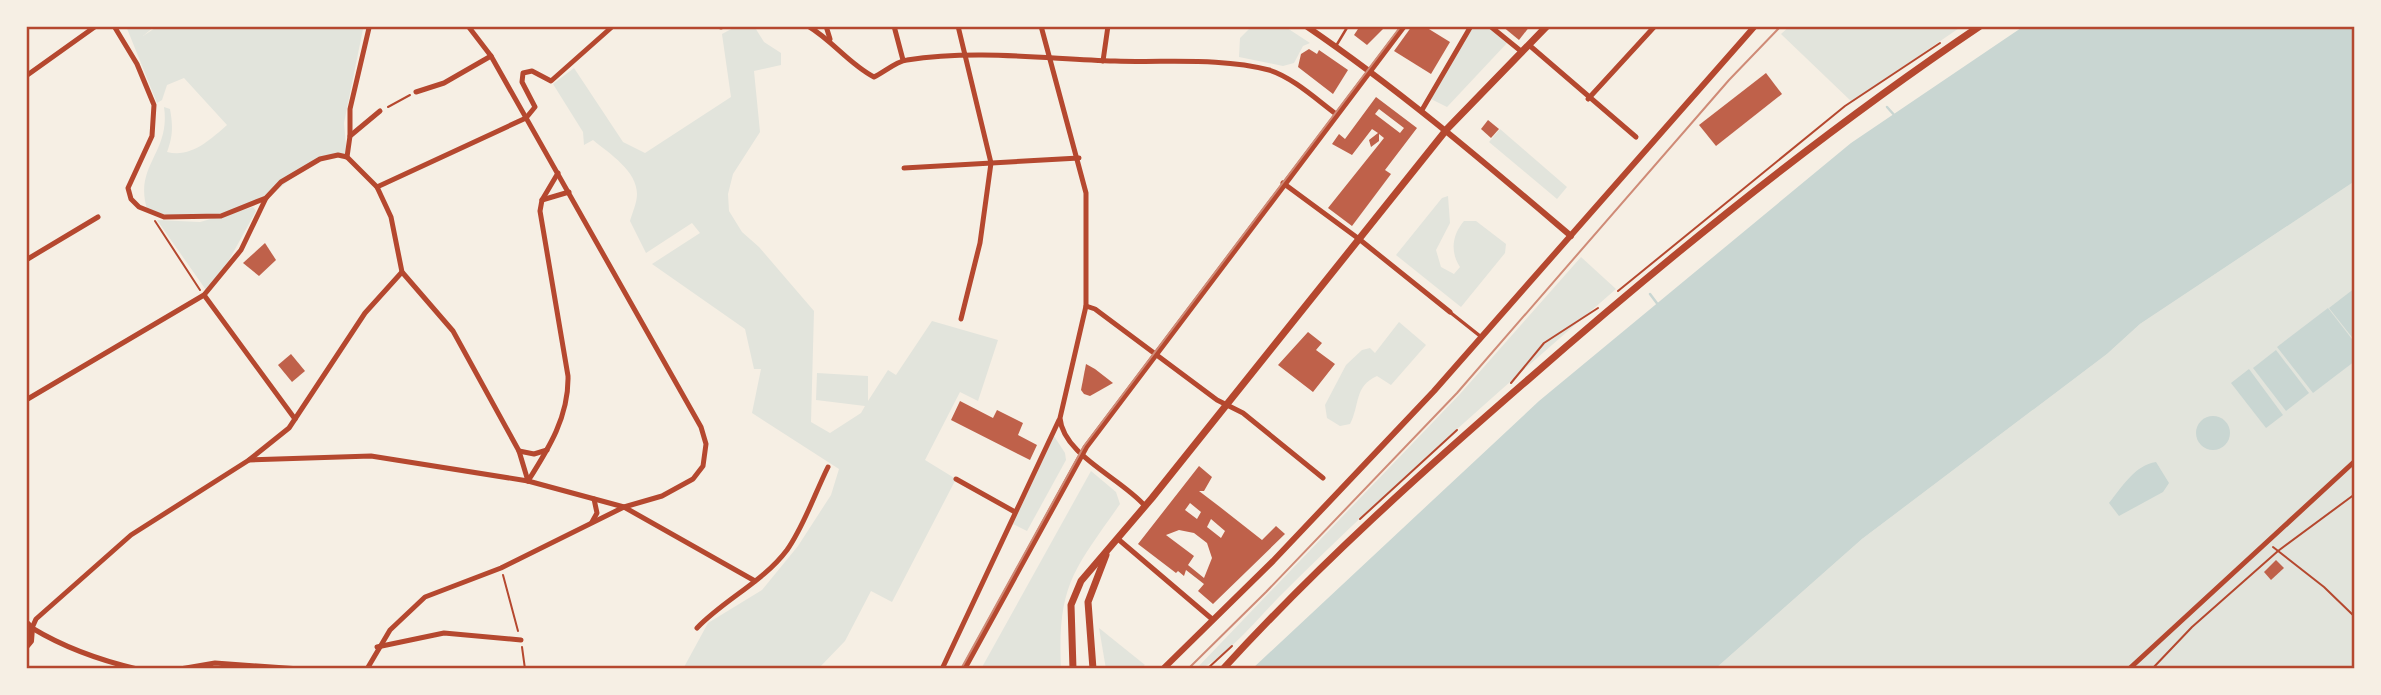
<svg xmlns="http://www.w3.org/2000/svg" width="2381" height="695" font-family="Bitter,serif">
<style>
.green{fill:#e2e4dc}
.water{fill:#c9d6d2}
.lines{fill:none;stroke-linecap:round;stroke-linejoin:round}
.stream{stroke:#c9d6d2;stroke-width:2.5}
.building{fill:#bf614a;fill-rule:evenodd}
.path{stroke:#b5482f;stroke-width:2}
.service{stroke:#b5482f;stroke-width:2.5}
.pedestrian{stroke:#b5482f;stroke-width:3.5}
.minor{stroke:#b5482f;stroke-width:5}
.tertiary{stroke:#b5482f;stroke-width:6}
.secondary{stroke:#b5482f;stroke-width:7}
.tram{stroke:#cf8b77;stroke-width:2}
.neatline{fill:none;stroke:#b5482f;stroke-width:2.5}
</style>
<rect width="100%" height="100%" fill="#f6efe4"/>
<!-- green -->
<g class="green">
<path d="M126 26H155L143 36 158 26H359L363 29 344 123 347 157C310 151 291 185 263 199 225 218 190 220 148 212 132 166 171 154 164 107L170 109C173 126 173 136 167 152 191 158 210 140 227 125L184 78 167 85 162 100 157 103Z"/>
<path d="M737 26H754L764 42 781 53V65L754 71 760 132 733 174 728 194 729 211 742 232 759 247 814 311 811 422 830 433 861 413 865 406 816 400 817 373 868 376V401L888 370 896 375 932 321 998 340 978 401 960 392 925 460 956 479 892 602 871 591 845 641 818 669H683L708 623 762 590 798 546 831 495 839 469 752 413 761 369H754L745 329 652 264 700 233 692 223 646 253 630 221C632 213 637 203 637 194 637 171 610 154 593 140L584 145 583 132 553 84 574 68 623 142 645 153 731 97 722 34Z"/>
<path d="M1252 26H1284L1310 43 1303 46 1294 63 1283 66 1239 57 1240 38Z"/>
<path d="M1473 26H1486L1507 43 1447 107 1431 99Z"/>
<path d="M1790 26H1962L1852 102 1781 34Z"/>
<path d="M1500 129 1567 187 1557 199 1489 142Z"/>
<path d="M2355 181V669H1715L1862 539 2107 354 2140 324Z"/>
<path d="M1448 196 1450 223 1436 250 1441 267 1454 274 1460 267C1450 252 1452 235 1464 221H1476L1506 244 1505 253 1461 307 1396 255 1442 198Z"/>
<path d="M253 207 256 211 229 260 206 290 157 220 200 222Z"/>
<path d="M1581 257 1616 289C1501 389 1386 490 1279 597 1264 612 1216 669 1196 669L1460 394Z"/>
<path d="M1399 322 1426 345 1391 385 1377 376C1354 386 1360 405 1350 424L1340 426 1327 418 1325 405 1346 365 1362 350 1370 348 1375 353Z"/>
<path d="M1054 436 1065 453 1066 460 1027 531 1013 524Z"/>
<path d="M1091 471 1116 492 1120 504C1074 570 1057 585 1061 669H981Z"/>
<path d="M1099 628 1145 665 1139 669H1106Z"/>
</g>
<!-- water -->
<g class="water">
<path d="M2024 26H2355V181L2140 324 2107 354 1862 539 1715 669H1252L1539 401 1851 143Z"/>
<path d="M2355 288V341L2329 308Z"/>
<path d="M2328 308 2355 343V361L2313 393 2277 347Z"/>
<path d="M2276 350 2309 393 2286 411 2253 368Z"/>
<path d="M2249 369 2283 415 2266 428 2231 383Z"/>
<circle cx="2213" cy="433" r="17"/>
<path d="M2156 462 2169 483 2163 492 2119 516 2109 503C2122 487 2135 465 2156 462Z"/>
</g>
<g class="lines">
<!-- stream -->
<g class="stream">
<path d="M1887 107 1896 117"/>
<path d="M1650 294 1659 306"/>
</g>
</g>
<!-- building -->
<g class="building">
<path d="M1360 26H1386L1367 45 1354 35Z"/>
<path d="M1412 26H1424L1450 42 1431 74 1394 51Z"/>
<path d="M1502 26H1530L1519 40Z"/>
<path d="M1309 49 1317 54 1319 50 1348 70 1333 94 1298 67 1301 54Z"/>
<path d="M1766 73 1782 94 1716 146 1699 125Z"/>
<path d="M1376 97 1417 128 1385 170 1391 174 1352 226 1328 208 1384 138 1379 134V141L1371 147 1369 140 1378 133 1372 129 1352 155 1332 144 1339 134 1345 139ZM1379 109 1404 128 1400 133 1375 114Z"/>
<path d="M1488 120 1499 129 1491 138 1481 129Z"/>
<path d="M265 243 276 260 259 276 243 263Z"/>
<path d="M1308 332 1322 343 1316 350 1335 364 1313 392 1278 365Z"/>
<path d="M291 354 305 371 292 382 278 365Z"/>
<path d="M1086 364 1095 369 1113 383 1090 396 1084 394 1081 390Z"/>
<path d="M960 401 993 418 997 410 1023 423 1018 435 1037 445 1030 460 951 420Z"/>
<path d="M1199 466 1212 477 1204 491H1199L1220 507 1262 540 1276 526 1285 534 1213 604 1198 591 1204 584 1186 570 1184 576 1178 571 1176 573 1138 544ZM1190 503 1201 512 1197 519 1185 510ZM1211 519 1225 531 1221 538 1207 527ZM1179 530 1194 533 1207 543 1212 558 1204 578 1188 565 1194 556 1166 535Z"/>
<path d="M2276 560 2284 568 2271 580 2264 572Z"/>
</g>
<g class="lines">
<!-- path -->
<g class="path">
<path d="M388 107 410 95"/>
<path d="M155 221 200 290"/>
<path d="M1618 291 1845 106 1940 43"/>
<path d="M1511 383 1544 343 1598 308"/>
<path d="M1360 519 1457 430"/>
<path d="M2273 547 2324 587 2355 617"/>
<path d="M503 575 518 631"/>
<path d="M522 647 525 669"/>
<path d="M1207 669 1232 646"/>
<path d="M2152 669 2192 627 2278 551 2355 494"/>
</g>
<!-- service -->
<path class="service" d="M1336 46 1348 26"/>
<!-- pedestrian -->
<path class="pedestrian" d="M1451 313 1480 336"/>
<!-- minor -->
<g class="minor">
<path d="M114 26 137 64 154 105 152 136 128 188 131 199 139 207 164 217 221 216 266 198 281 182 320 159 338 155 347 157 377 187 391 217 402 272 453 331 519 451 528 481"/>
<path d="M721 26V27"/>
<path d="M808 26C833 41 849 64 874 77 884 72 897 61 907 60 976 49 1046 59 1115 61 1165 63 1220 57 1269 70 1292 77 1316 99 1336 114"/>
<path d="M826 26 830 39"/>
<path d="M894 26 903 60"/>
<path d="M958 26 991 163 980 243 961 319"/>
<path d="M1041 26 1086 193V306L1060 418C1063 455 1121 478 1145 506"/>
<path d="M1490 26 1522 52"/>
<path d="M1529 45 1636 137"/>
<path d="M1103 61 1108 26"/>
<path d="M26 76 96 26"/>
<path d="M416 92 444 83 491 56"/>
<path d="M1588 99 1655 26"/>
<path d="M1422 110 1471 26"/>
<path d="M350 136V109L369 28"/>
<path d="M347 157 350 136 380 111"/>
<path d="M904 168 1079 158"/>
<path d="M1283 183 1359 239 1450 312"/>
<path d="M377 187 526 118 535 107 522 82 523 73 532 71 551 81 613 26"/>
<path d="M542 200 569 192"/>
<path d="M26 260 98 217"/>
<path d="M204 295 295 419"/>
<path d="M1086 306 1095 309 1217 400 1243 413 1323 478"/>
<path d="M26 400 204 295 241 250 266 198"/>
<path d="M519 451 534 454 547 450"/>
<path d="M249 460 371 456 528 481 624 507 755 581"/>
<path d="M956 479 1015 512"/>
<path d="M528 481C549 448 569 416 568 376L540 211 542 200 558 173"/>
<path d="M592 522 597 513 594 499"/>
<path d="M1118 539 1212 619"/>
<path d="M697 628C725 599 763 582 787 550 804 526 815 493 828 467"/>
<path d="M377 647 444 633 521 640"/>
<path d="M137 669C99 660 65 648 32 628L36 619 131 535 249 460 289 428 365 313 402 272"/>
<path d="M180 669 215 663 300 669"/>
<path d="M367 669 390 630 425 597 501 568 624 507 662 496 693 479 703 466 706 444 701 427 491 56 468 26"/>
<path d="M942 669 1059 420"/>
<path d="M2129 669 2355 461"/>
</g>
<!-- tertiary -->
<g class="tertiary">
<path d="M1306 26C1400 90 1485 163 1571 236"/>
<path d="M26 622 32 628 31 641 26 647"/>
<path d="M964 669 1086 447 1404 26"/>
<path d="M1163 669 1273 561 1434 391 1755 26"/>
</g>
<!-- secondary -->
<g class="secondary">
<path d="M1073 669 1071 605 1081 581 1152 498 1447 129 1547 26"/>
<path d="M1093 669 1088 602 1106 555"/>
<path d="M1223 669C1318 565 1424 470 1530 378 1674 252 1821 133 1980 26"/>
</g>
<!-- tram -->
<g class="tram">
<path d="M961 669 1084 446 1401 26"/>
<path d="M1188 669 1266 592 1457 393 1729 80 1781 26"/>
</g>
</g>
<!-- border -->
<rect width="2381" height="695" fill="none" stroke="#f6efe4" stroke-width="56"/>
<rect x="28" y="28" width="2325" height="639" class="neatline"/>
</svg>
